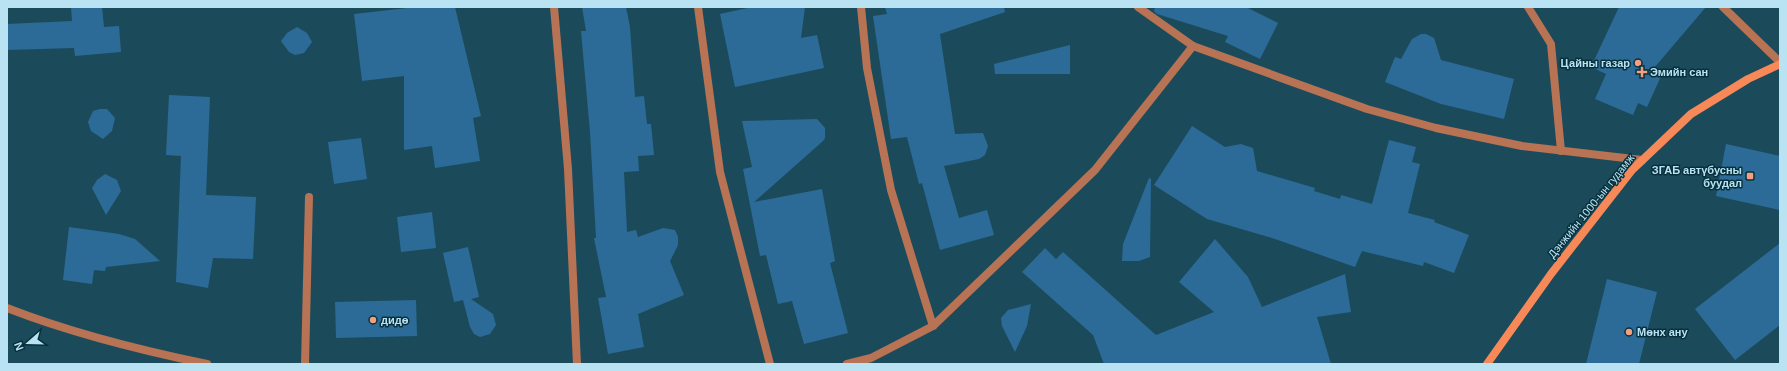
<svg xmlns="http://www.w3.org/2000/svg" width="1787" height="371" font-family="Arial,sans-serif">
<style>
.building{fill:#2c6b98}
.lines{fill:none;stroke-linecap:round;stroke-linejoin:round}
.lane{stroke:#b87254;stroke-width:8}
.street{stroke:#b87254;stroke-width:8}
.secondary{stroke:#f78858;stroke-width:8}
.poi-dot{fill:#f2a07f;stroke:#07303c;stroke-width:1.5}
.labels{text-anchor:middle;stroke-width:3;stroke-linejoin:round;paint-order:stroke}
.poi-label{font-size:11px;font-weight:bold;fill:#b9e2f2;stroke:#07303c;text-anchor:start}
.street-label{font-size:11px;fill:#b9e2f2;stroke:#07303c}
</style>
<rect width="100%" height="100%" fill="#1b4b5b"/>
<!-- building -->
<g class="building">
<path d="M71 7H102L104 27 119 26 121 52 75 56 74 48 7 50V24L72 21Z"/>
<path d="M416 7H455L481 116 473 118 480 161 435 168 432 146 404 150V76L362 81 354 14Z"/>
<path d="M582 7H626L630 27 635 97 644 96 647 124H651L654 155 638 156 639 171 624 172 627 232 636 230 638 237 663 228 675 230 678 237V245L670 261 684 295 638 314 644 347 608 354 598 298 606 297 594 238H596L590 132 581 31H586Z"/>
<path d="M752 7H805L801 38 817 35 824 68 735 87 720 14Z"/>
<path d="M885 7H1004L1005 12 940 34 955 134 983 133 988 146 985 155 979 159 944 166 959 218 987 210 994 235 940 250 922 183 919 184 907 137 891 139 873 16 887 14Z"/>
<path d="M1155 7H1246L1278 23 1260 59 1225 42 1228 36 1157 14 1154 11Z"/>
<path d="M1619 7H1706L1654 68 1663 72 1647 107 1638 103 1633 115 1595 99 1606 74 1591 67Z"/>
<path d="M297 27 307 33 312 42 304 53 295 55 289 52 281 41 287 33Z"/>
<path d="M1421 34H1426L1434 38 1441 60 1514 79 1504 119 1441 104 1385 82 1395 57 1401 59 1412 39Z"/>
<path d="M1070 45V74H995L994 64Z"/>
<path d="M169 95 210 97 206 195 256 197 253 259 213 258 208 288 176 282 181 156 166 155Z"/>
<path d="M100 109H107L115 118 112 131 103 139 91 131 88 122 93 111Z"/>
<path d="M817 119 825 128V138L823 141 754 202 822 189 835 261 830 263 848 333 804 344 792 301 778 304 766 255 760 256 743 169 752 167 742 121Z"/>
<path d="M1192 126 1225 147 1241 144 1253 148 1257 171 1315 188 1314 191 1340 199 1341 195 1372 204 1389 140 1416 147 1412 162 1420 164 1408 213 1435 220 1434 222 1469 235 1454 273 1424 262 1423 266 1362 251 1355 267 1275 239 1207 219 1154 185Z"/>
<path d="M361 138 367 179 334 184 328 142Z"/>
<path d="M1726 144 1780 156V210L1716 196Z"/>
<path d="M105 174 117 180 121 191 106 215 92 188 97 180Z"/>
<path d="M1149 178 1151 179 1150 257 1139 261H1122L1123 244Z"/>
<path d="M432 212 436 248 401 252 397 217Z"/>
<path d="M69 227 119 234 135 239 160 261 106 267 105 271 94 270 92 284 63 280Z"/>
<path d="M1215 239 1248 277 1262 307 1345 274 1351 312 1317 317 1331 364H1104L1093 335 1022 272 1045 248 1056 259 1063 252 1156 335 1214 312 1179 282Z"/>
<path d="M1780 243V325L1735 360 1695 309Z"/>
<path d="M468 247 479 297 471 299 493 314 496 325 490 334 480 337 474 334 470 327 463 300 454 302 443 253Z"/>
<path d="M1607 279 1657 292 1639 364H1586Z"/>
<path d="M416 300 417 336 336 338 335 302Z"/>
<path d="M1031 304 1027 326 1015 352 1002 326 1001 318 1008 310Z"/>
</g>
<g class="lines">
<!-- lane -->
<path class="lane" d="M1723 7 1780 62"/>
<!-- street -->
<g class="street">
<path d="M554 7 568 169 577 364"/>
<path d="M698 7 720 172 770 364"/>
<path d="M861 7 867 68 891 190 933 326"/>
<path d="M1138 7 1193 46 1367 109 1436 128 1522 146 1642 160"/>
<path d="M1528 7 1551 44 1561 151"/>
<path d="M7 308C71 333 139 350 207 364"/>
<path d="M305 364 309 197"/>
<path d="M847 364 871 358 933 326 1095 170 1193 46"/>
</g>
<!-- secondary -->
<path class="secondary" d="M1487 364 1551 274 1632 170 1691 114 1748 79 1780 64"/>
</g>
<!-- markers -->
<g class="poi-dot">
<circle cx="1638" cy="63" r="4"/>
<path d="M1640 66h4v4h4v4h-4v4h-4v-4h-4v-4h4z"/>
<rect x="1746" y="172" width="8" height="8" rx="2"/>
<circle cx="373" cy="320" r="4"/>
<circle cx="1629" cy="332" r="4"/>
</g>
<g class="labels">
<!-- poi labels -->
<g class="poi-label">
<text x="1630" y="67" text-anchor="end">Цайны газар</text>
<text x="1650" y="76">Эмийн сан</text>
<text x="1742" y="174" text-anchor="end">ЗГАБ автүбусны<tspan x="1742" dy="13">буудал</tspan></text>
<text x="381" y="324">дидө</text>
<text x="1637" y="336">Мөнх ану</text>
</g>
<!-- street labels -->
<g class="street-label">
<text transform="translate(1591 206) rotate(-51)" y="4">Дэнжийн 1000-ын гудамж</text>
</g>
</g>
<!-- border -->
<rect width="1787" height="371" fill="none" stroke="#b9e2f2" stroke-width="16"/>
<!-- north arrow -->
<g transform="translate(28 343) rotate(250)" stroke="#07303c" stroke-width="3" paint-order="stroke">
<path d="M0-3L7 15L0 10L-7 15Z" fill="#b9e2f2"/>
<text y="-6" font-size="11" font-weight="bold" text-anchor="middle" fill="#b9e2f2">N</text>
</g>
</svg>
